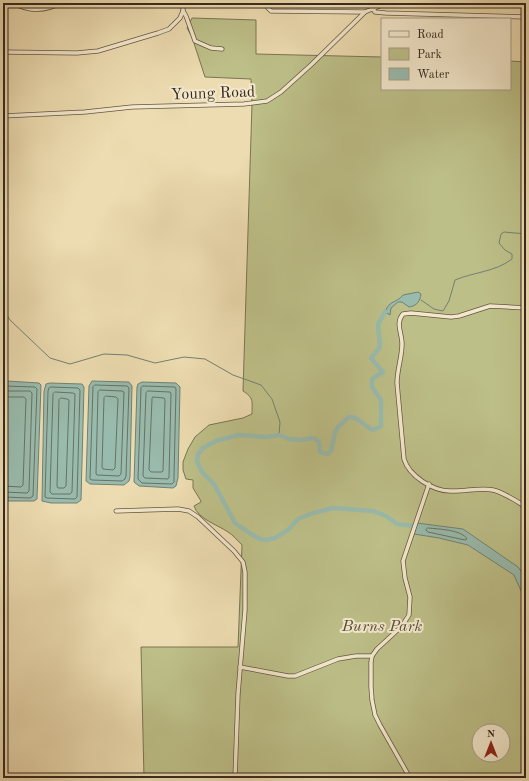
<svg xmlns="http://www.w3.org/2000/svg" width="529" height="781" font-family="'Old Standard TT',serif">
<style>
.green{fill:#bdbf88;stroke:#7a7454;fill-rule:evenodd}
.water{fill:#99bbad;stroke:#718174}
.lines{fill:none;stroke-linecap:round;stroke-linejoin:round}
.shore{stroke:#687266;stroke-width:1}
.stream{stroke:#718174;stroke-width:1}
.river{stroke:#99bbad;stroke-width:4.5}
.minor-casing{stroke:#645644;stroke-width:5}
.minor{stroke:#f3e8cc;stroke-width:3.5}
.labels{text-anchor:middle;stroke-width:4;stroke-linejoin:round;paint-order:stroke}
.street-label{font-size:16px;fill:#36291f;stroke:#f3e8cc}
.park-label{font-size:16px;font-style:italic;fill:#584e39;stroke:#f3e8cc}
</style>
<rect width="100%" height="100%" fill="#eddcb1"/>
<filter id="stains"><feTurbulence type="fractalNoise" baseFrequency=".005" numOctaves="4"/><feColorMatrix values="0 0 0 0 .2 0 0 0 0 .09 0 0 0 0 .02 0 0 0 .5 -.17"/></filter>
<radialGradient id="worn" r=".72"><stop offset=".6" stop-color="#630" stop-opacity="0"/><stop offset="1" stop-color="#630" stop-opacity=".3"/></radialGradient>
<!-- green -->
<path class="green" d="M192 18 256 20V54L382 57V89H510V61L526 62V778H144L141 647H238L242 545C238 541 233 535 228 532 218 525 198 519 194 506L201 502V501L193 488V480L186 479 183 470V462L188 449 195 437 209 425 243 418 252 414C252 401 254 398 243 391L252 104 251 79 205 77 192 37 187 28ZM479 731H503V755H479Z"/>
<!-- water -->
<g class="water">
<path d="M418 292 421 294C420 301 417 306 409 307L402 302H398L391 308 390 315 385 312C389 300 397 303 403 295Z"/>
<path d="M7 381 39 383 41 385 37 499 34 501H3V383Z"/>
<path d="M92 381 129 382 132 386 130 477 129 481 124 485 90 484 86 481 89 386Z"/>
<path d="M142 382 176 383 180 387 178 478 176 486 173 488 139 486 134 482 137 387 138 384Z"/>
<path d="M50 383 82 384 84 387 81 500 77 503H51L42 501 44 391 46 384Z"/>
<path d="M417 523 463 529 518 567 526 578V602L514 575 468 545 439 538 414 534Z"/>
</g>
<g class="lines">
<!-- shore -->
<g class="shore">
<path d="M95 385 127 386 129 388 126 476 125 479 122 481 92 480 90 479 93 387Z"/>
<path d="M3 386 35 387 37 389 33 496 30 498 3 497"/>
<path d="M143 386 175 387 176 389 174 477V482L172 484 142 483 138 479 141 388Z"/>
<path d="M51 387 78 388 80 390 77 497 75 499 47 498 45 497 48 391 49 388Z"/>
<path d="M100 390 122 391 124 392 121 474 119 476 97 475 96 474 98 392Z"/>
<path d="M3 391H30L32 393 29 491 27 493 3 492"/>
<path d="M148 391 170 392 171 394 169 477 168 479 145 478 143 476 146 393Z"/>
<path d="M55 392 73 393 75 394 72 492 70 494H52L50 492 53 394Z"/>
<path d="M106 396 116 397 118 399 115 468 113 470 103 469 102 467 104 398Z"/>
<path d="M3 397H24L26 399 23 485 21 487 3 486"/>
<path d="M153 397 164 398 165 400 163 471 162 472H151L149 470 152 399Z"/>
<path d="M61 398 67 399 69 400 66 486 64 488H58L57 486 59 400Z"/>
<path d="M428 528C439 529 462 530 467 539L465 540 428 532 426 530Z"/>
</g>
<!-- stream -->
<g class="stream">
<path d="M421 300 434 309 443 311 449 301 455 280C474 272 495 272 512 259V254L505 250 499 243 501 234 504 232 526 234"/>
<path d="M3 309 10 320 50 358 70 364 104 354 127 355 155 363 184 357 205 359 233 375 261 385 272 399 280 422 279 435"/>
</g>
<!-- river -->
<path class="river" d="M385 312 378 324 380 347 371 358 383 372 372 379V387L381 400V426L373 430C364 426 359 417 349 417L338 427 335 432 331 451 327 454 320 452 319 442 314 438 299 440 289 439 279 435 266 437 238 435 216 441 203 448 198 454 197 461 202 472 214 484 235 523 251 534 260 539 266 540 275 538 288 530 298 519 313 513 333 508 373 511 386 516 397 524 414 526"/>
<!-- minor casing -->
<g class="minor-casing">
<g id="minor">
<path d="M14 3C29 12 46 11 60 3"/>
<path d="M266 3 268 8 271 11 365 12"/>
<path d="M373 9 375 12 386 13 526 17"/>
<path d="M183 11 186 16 195 41 211 48 222 49"/>
<path d="M3 52 77 53 98 51 158 33 169 29 180 18 183 11V3"/>
<path d="M3 116 85 112 132 107 244 104 267 101 281 92 312 64 365 12 387 3"/>
<path d="M526 308 490 306 459 316 451 317 411 313 403 314C395 323 402 333 402 344 402 357 397 370 397 383L404 459C409 476 433 491 450 491 465 492 479 487 493 490 505 493 516 501 526 507"/>
<path d="M116 511 178 509 189 511 198 517 234 551 243 562 245 572V610L238 694 235 778"/>
<path d="M240 667 288 676H295L338 659 356 656H372"/>
<path d="M410 778 380 725 375 715 372 700 371 687V662L372 656 377 649 402 626 409 615 410 597 405 578 403 561 429 484"/>
</g>
</g>
<!-- minor -->
<use href="#minor" class="minor"/>
</g>
<g class="labels">
<!-- street labels -->
<g class="street-label">
<text transform="translate(213 92) rotate(-2)" y="6">Young Road</text>
</g>
<!-- park labels -->
<g class="park-label">
<text x="382" y="631">Burns Park</text>
</g>
</g>
<!-- margin -->
<rect width="529" height="781" fill="none" stroke="#eddcb1" stroke-width="16"/>
<rect x="4" y="4" width="521" height="773" fill="none" stroke="#36291f" stroke-width="2"/>
<rect x="8" y="8" width="513" height="765" fill="none" stroke="#36291f"/>
<!-- legend -->
<rect x="381" y="18" width="130" height="72" fill="#f3e8cc" stroke="#a79c87"/>
<rect x="389" y="31" width="20" height="6" fill="#f3e8cc" stroke="#a79c87"/>
<text x="417" y="38" font-size="12" fill="#36291f">Road</text>
<rect x="389" y="48" width="20" height="12" fill="#bdbf88" stroke="#a79c87"/>
<text x="417" y="58" font-size="12" fill="#36291f">Park</text>
<rect x="389" y="68" width="20" height="12" fill="#99bbad" stroke="#a79c87"/>
<text x="417" y="78" font-size="12" fill="#36291f">Water</text>
<!-- north arrow -->
<g transform="translate(491 743)"><circle r="19" fill="#f3e8cc" stroke="#a79c87"/>
<path d="M0-3L7 15L0 10L-7 15Z" fill="#8f2418"/>
<text y="-6" font-size="11" font-weight="bold" text-anchor="middle" fill="#36291f">N</text>
</g>
<rect width="100%" height="100%" filter="url(#stains)"/>
<rect width="100%" height="100%" fill="url(#worn)"/>
</svg>
